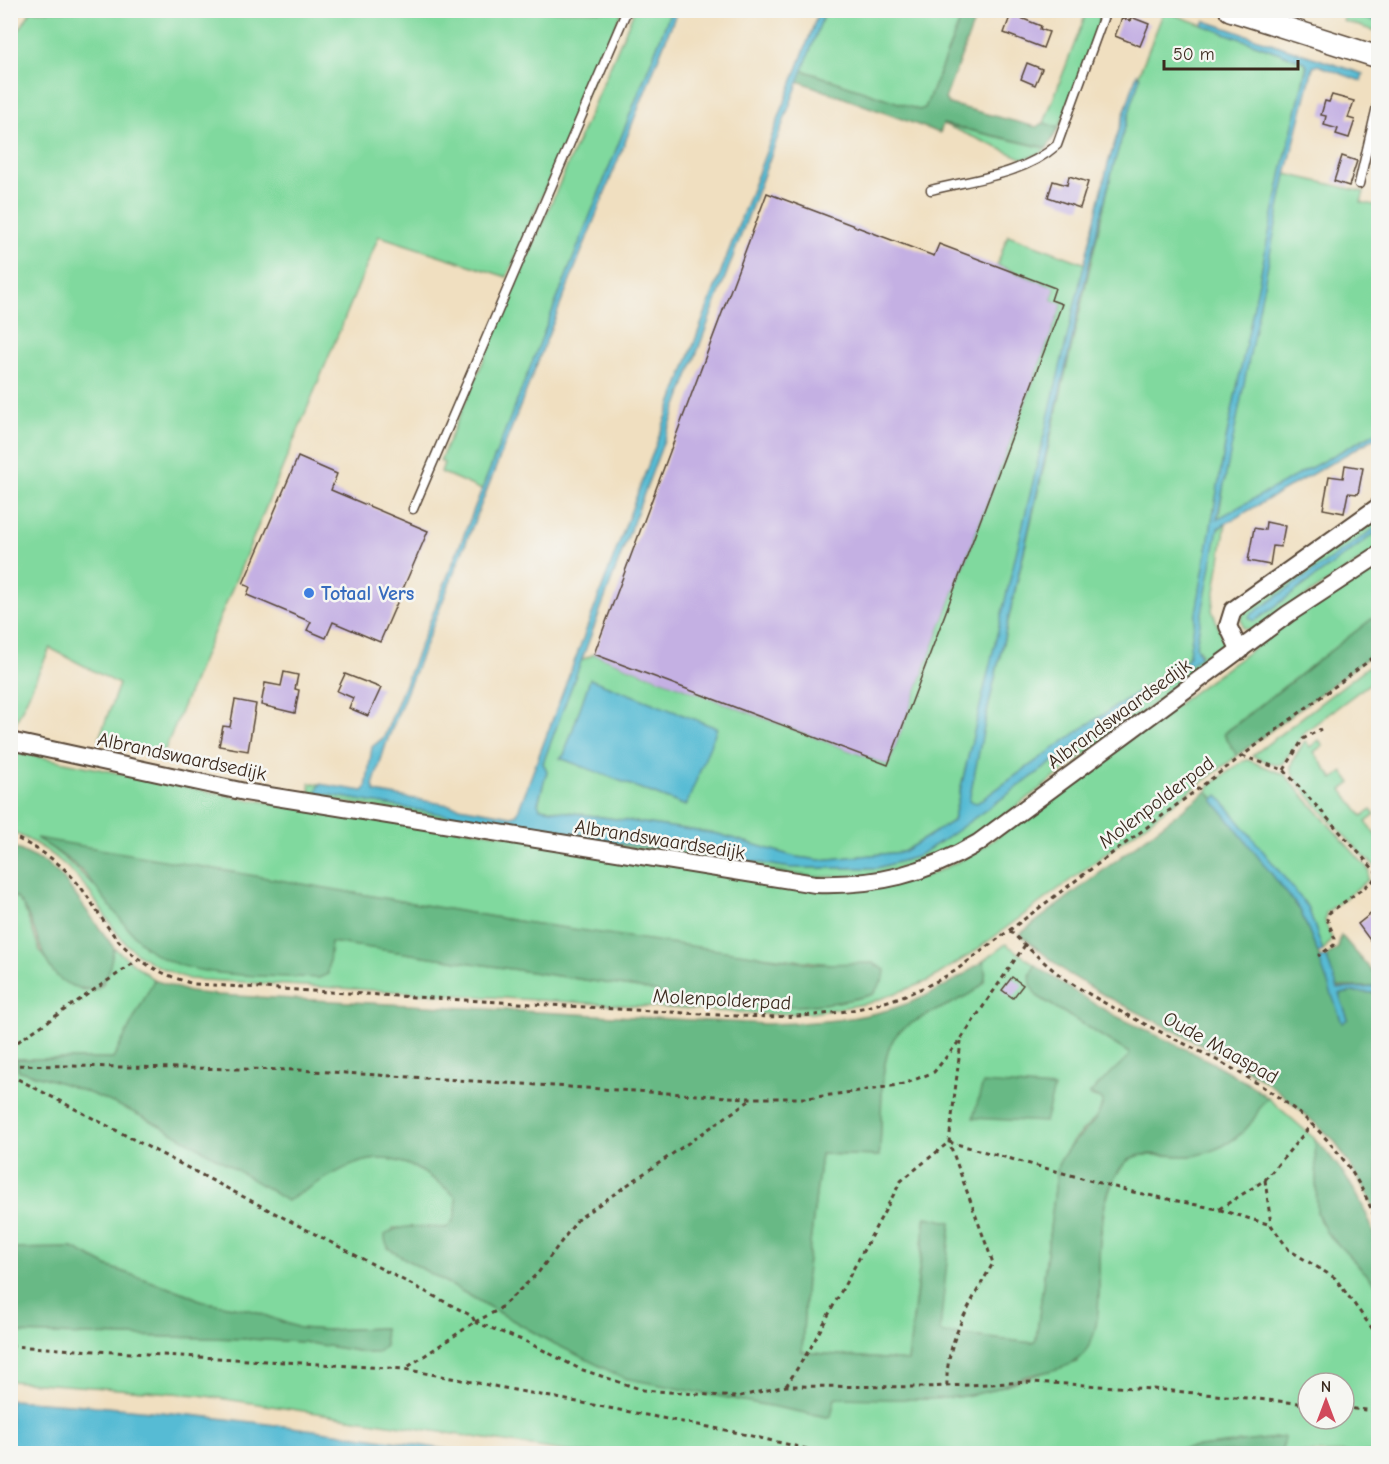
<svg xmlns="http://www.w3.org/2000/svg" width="1389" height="1464" font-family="'Comic Neue',sans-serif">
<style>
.green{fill:#80d99e;stroke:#5e825e;stroke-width:1.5;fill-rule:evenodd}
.forest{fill:#68b985;stroke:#527252;stroke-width:1.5}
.water{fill:#56bbd4;stroke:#487279;stroke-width:1.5}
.building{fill:#c4b0e3}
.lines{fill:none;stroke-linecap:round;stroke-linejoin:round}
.service-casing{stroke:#564536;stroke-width:11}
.minor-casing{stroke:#564536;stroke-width:20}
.tertiary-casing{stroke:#564536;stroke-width:24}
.path{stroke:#564536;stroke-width:3;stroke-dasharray:4.5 4.5;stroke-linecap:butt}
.service{stroke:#fff;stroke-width:8}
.minor{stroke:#fff;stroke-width:16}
.tertiary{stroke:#fff;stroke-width:21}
.shop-dot{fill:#3f7fe0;stroke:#f6f6f2;stroke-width:2}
.labels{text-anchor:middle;stroke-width:5;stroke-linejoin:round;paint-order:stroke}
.shop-label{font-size:20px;font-weight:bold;fill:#366cbe;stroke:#f6f6f2;text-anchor:start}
.street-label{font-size:20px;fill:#3b2a1e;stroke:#f6f6f2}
</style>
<rect width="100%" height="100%" fill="#f6f6f2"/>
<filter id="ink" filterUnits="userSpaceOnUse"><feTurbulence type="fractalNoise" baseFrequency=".0167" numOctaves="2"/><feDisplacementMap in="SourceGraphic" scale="12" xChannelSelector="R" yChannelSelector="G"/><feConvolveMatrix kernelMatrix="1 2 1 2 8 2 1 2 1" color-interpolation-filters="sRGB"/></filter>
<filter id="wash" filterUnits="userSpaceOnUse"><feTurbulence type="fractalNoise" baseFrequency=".008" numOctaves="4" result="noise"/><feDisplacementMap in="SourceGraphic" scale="24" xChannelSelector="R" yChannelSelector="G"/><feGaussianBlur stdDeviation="1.35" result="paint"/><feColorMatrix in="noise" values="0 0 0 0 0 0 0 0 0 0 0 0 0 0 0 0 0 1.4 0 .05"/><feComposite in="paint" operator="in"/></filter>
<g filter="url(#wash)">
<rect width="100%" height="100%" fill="#f0dfc0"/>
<!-- green -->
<g class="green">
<path d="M31 11H622L507 277 379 236 164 752 99 739 119 684 50 648 11 733 10 45Z"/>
<path d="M634 11H671L482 490 441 472 444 463 440 461Z"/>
<path d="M825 11H964L925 108 919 110 802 70Z"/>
<path d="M1087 11H1100L1099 24 1059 128 1044 123Z"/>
<path d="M1164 11 1307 63 1226 440 1189 658 1087 725 977 803H972L968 798 986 717 1113 167 1139 74Z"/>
<path d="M1347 11H1353L1354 15 1378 22V32L1343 21Z"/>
<path d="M943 124 1040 147 1047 148 1039 154 1024 159Z"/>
<path d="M1286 174 1364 192 1361 202 1378 206V431L1218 520 1230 447Z"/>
<path d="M1008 235 1086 264 953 821 903 852 820 860 796 857 718 834 540 808 538 804 547 771 543 763 580 661 594 654 888 765 1062 304 1051 300 1055 288 997 265ZM564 755 686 806 561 758Z"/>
<path d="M1378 514V526L1369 533 1250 616 1259 618 1378 531V549L1253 631 1243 628 1241 618 1250 605Z"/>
<path d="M1226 523 1212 610 1225 644 1218 656 975 837 918 864 867 876 815 877 316 798 311 794 309 783 320 784 318 793 600 841 686 851 791 868H877L916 857 945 839 1201 654 1196 645 1215 532Z"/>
<path d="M1378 564V614L1224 733 1237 756 971 954 928 981 869 1003 812 1013 770 1014 189 979C171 973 154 965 139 955 117 939 105 914 90 893 71 866 41 843 11 832V751L245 799 885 887C923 880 953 866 986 845L1300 614ZM38 839 517 921 716 951 841 965 877 987 873 994C806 1014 737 1005 669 1000L657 992 639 988 331 942 328 950 146 948C111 906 85 869 38 839Z"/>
<path d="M1378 659V677L1306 731 1282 764 1275 765 1252 756Z"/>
<path d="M1319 740 1323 745 1314 752 1333 779 1343 772 1351 783 1342 790 1362 816 1371 810 1375 815 1366 822 1378 839V868C1367 862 1293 782 1291 770 1290 761 1300 749 1305 741L1310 747Z"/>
<path d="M1248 760 1285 775 1369 870 1368 880 1326 913 1325 921 1332 939 1323 951 1308 907 1207 791 1209 786 1243 761Z"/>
<path d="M10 897H16L23 905 40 951 52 970 82 990 97 989 103 984 114 948 154 980 113 1059H16L19 1071C118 1094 202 1148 287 1200 359 1159 384 1134 456 1197 457 1208 457 1221 446 1228H393L388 1248 407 1260 549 1341 739 1400 827 1417 831 1416 835 1398 958 1397 990 1390 1077 1362 1099 1295V1250L1105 1204 1114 1178 1124 1164 1132 1157 1143 1155 1194 1156 1253 1120 1260 1104 1268 1098 1315 1139 1317 1212 1320 1221 1378 1286V1453H1281L1285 1437 1144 1454 577 1453 199 1395 11 1381V1333L249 1339 303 1342 370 1353 385 1346 384 1328 325 1330 299 1328 250 1310 204 1302 187 1294 109 1267 73 1248 11 1249ZM1308 1383H1344V1419H1308Z"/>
<path d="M1006 944 1035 965 1030 975 1037 996 1129 1053V1056L1090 1096 1103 1100 1100 1113 1073 1141 1058 1165 1036 1340 1033 1343 942 1333 939 1330 951 1222 925 1219 908 1361 802 1352 806 1276 821 1154 879 1156C884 1124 875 1053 900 1031 918 1015 975 997 983 983 987 977 985 967 983 961Z"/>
</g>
<!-- forest -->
<g class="forest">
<path d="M964 11H978L945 99 949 104 1036 127 1044 123 1059 128 1047 148 943 124 940 133 798 81 802 70 919 110 925 108Z"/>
<path d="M1378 614V650L1237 756 1224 734Z"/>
<path d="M1207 791 1300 910 1318 953 1342 1022 1339 994 1353 992 1378 993V1217L1365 1189 1334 1140 1276 1089 1234 1061 1104 995 1067 973 1020 934Z"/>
<path d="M36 838 517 921 815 964 873 963 885 970 884 978 873 994C806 1014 737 1005 668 1000L657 992 639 988 331 942 328 974 319 978C271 975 183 981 146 947 122 926 105 897 84 873 70 859 53 849 36 838Z"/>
<path d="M11 846 46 863 62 877 114 948 108 974 97 989C35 993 46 929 16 897H11Z"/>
<path d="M1341 935 1378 978V987H1336L1326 956 1338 948Z"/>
<path d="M983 961C985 967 987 977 983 983 975 997 918 1015 900 1031 875 1053 884 1124 879 1156L821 1154 806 1276 802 1352 908 1361 926 1217 951 1222 940 1330 942 1333 1033 1343 1036 1340 1058 1165C1071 1136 1098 1129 1103 1100L1089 1094 1129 1056V1053L1037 996C1029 985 1028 978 1035 965 1062 984 1092 1004 1122 1019 1171 1043 1224 1064 1268 1098 1259 1105 1259 1112 1253 1120 1240 1139 1218 1150 1197 1155 1174 1160 1140 1145 1123 1165 1100 1193 1099 1240 1099 1274 1099 1296 1100 1330 1087 1349 1074 1370 1049 1370 1027 1376 1014 1380 1002 1387 989 1391 939 1404 886 1398 835 1398L831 1416 827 1417 624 1378 549 1341 407 1260C396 1253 384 1249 385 1235 401 1222 427 1228 446 1228 457 1221 457 1208 456 1197 384 1134 359 1159 287 1201 202 1148 118 1094 19 1071L16 1059H113L154 980 189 992 218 995 766 1024C853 1022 912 1015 983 961Z"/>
<path d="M983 1083 1054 1088 1045 1122 973 1118Z"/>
<path d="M1315 1139C1344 1170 1371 1210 1378 1253 1380 1263 1379 1276 1378 1286L1326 1232 1317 1212Z"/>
<path d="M73 1248 109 1267 187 1294 204 1302 250 1310 299 1328 325 1330 384 1328 385 1346 377 1353H370L303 1342 249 1339 11 1333V1249Z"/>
<path d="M1285 1437 1281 1453H1144Z"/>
</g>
<!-- water -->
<g class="water">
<path d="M671 11H677L386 744 373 785 375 792 511 816 517 814 819 11H825L543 763 547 771 538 803 540 808 718 834 796 857 820 860 903 852 953 821 1108 164 1137 74 1140 77 1113 167 1089 264 986 717 969 801 977 803 1087 725 1188 659 1226 440 1282 171 1307 66 1305 62 1202 25 1205 21 1363 74 1361 81 1318 65 1313 67 1285 179 1217 519 1378 431V436L1218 528 1196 645 1200 657 945 839 916 857 877 868H791L686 851 600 841 318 793 317 790 320 784 363 791 366 788 372 747 384 737Z"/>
<path d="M1353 11 1378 17V22L1354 15Z"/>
<path d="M1378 526V531L1259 618 1254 621 1250 619 1249 616Z"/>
<path d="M590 679 717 728 686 806 560 758 564 755Z"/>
<path d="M1218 795 1308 907 1323 951 1318 953 1300 910 1213 800Z"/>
<path d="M1326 956 1338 989 1378 987V993L1353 992 1339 994 1348 1019 1342 1023 1319 959Z"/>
<path d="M10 1400C164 1409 316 1428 468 1453H11Z"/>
</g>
<g id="blocks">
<!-- building -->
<g class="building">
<path d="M1011 14 1041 26 1040 29 1049 32 1043 48 1004 33Z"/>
<path d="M1131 17 1149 24 1140 46 1115 36 1122 18 1130 21Z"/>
<path d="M1027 63 1042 69 1035 85 1021 79Z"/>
<path d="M1332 95 1354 101 1348 118 1355 120 1349 138 1336 134 1338 129 1324 125 1326 116 1321 115 1325 101 1329 102Z"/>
<path d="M1342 156 1357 161 1349 186 1334 181Z"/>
<path d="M1069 176 1088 182 1080 208 1048 197 1053 181 1067 185Z"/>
<path d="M767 193 934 256 939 244 1055 288 1051 300 1062 304 888 765 594 654Z"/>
<path d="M298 457 337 474 331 490 428 531 380 642 333 622 326 638 307 630 311 622 247 595 250 587 243 584Z"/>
<path d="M1345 465 1363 468 1358 494 1348 493 1344 513 1323 509 1329 476 1343 478Z"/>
<path d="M1266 522 1285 526 1281 547 1273 546 1270 565 1248 561 1254 528 1265 530Z"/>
<path d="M284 672 298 675 295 689 299 690 295 713 261 705 265 683 281 686Z"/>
<path d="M345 674 381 688 368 716 349 708 353 698 337 691Z"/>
<path d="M235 700 256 704 248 751 219 746 223 726 230 727Z"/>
<path d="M1378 908V951L1358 924Z"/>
<path d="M1012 977 1023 985 1013 998 1002 990Z"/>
</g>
</g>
</g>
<g filter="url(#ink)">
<use href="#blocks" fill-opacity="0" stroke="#564536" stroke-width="1.5"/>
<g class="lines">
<!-- service casing -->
<g class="service-casing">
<g id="service">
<path d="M1359 184 1378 102"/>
<path d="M931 190C974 179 1023 175 1057 145L1106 10"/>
<path d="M413 509 627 10"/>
</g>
</g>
<!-- minor casing -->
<g class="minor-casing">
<g id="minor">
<path d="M1240 651 1228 626 1233 610 1378 507"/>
<path d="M10 741 245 792 815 884C876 886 925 874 978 843L1288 614 1378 555"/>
</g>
</g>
<!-- tertiary casing -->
<g class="tertiary-casing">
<path id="tertiary" d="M1230 10 1378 57"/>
</g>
<!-- path -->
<g class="path">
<path d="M1242 756 1284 770 1377 873 1373 881 1329 913 1327 919 1335 939 1334 945 1318 956"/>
<path d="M1284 770 1303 739 1321 729"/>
<path d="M10 835C33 846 55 858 72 877 88 894 98 915 113 934 134 961 162 975 194 984L737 1016C818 1019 884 1013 955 971L1378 654"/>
<path d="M1010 931C1027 947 1046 965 1065 979 1179 1055 1329 1080 1378 1227"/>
<path d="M10 1047 138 960"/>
<path d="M10 1065 297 1070 746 1098H808L874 1089 904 1084 934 1072 961 1039 1025 945"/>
<path d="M10 1075 472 1316 475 1322 406 1368"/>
<path d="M1265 1180 1271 1225 1289 1250 1335 1278 1374 1331 1378 1351"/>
<path d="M1219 1209 1265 1180 1312 1124"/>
<path d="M475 1322 527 1342 580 1369 643 1390 736 1397 786 1386 925 1387 1031 1382 1153 1389 1308 1404"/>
<path d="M475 1322 498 1310 538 1273 578 1219 752 1099"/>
<path d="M10 1346 404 1369 730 1431 829 1454"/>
<path d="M786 1386 811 1347 901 1181 949 1142 1133 1192 1217 1209 1271 1225"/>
<path d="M947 1386C945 1340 972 1301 993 1263L949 1142 961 1041"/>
<path d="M1344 1408 1378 1411"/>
</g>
<!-- service -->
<use href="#service" class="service"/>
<!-- minor -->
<use href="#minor" class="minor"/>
<!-- tertiary -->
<use href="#tertiary" class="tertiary"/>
</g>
</g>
<!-- markers -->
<circle class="shop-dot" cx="309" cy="593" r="6"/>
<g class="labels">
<!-- shop labels -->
<g class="shop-label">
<text x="321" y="600">Totaal Vers</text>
</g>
<!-- street labels -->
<g class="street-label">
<text transform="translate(1119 713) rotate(-36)" y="7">Albrandswaardsedijk</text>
<text transform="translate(182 756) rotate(12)" y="7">Albrandswaardsedijk</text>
<text transform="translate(1156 802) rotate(-37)" y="7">Molenpolderpad</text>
<text transform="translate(660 839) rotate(9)" y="7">Albrandswaardsedijk</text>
<text transform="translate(722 999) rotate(3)" y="7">Molenpolderpad</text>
<text transform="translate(1221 1047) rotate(29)" y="7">Oude Maaspad</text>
</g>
</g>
<!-- margin -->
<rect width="1389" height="1464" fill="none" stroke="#f6f6f2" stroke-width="36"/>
<!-- north arrow -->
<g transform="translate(1326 1401)"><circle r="28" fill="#f6f6f2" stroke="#aba49d" stroke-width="1.5"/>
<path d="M0-4.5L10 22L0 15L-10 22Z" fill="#d1495b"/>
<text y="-9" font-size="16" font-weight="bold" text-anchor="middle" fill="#3b2a1e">N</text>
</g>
<!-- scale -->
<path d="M1164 60v9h134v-9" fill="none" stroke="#3b2a1e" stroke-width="3"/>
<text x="1173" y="60" font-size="18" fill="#3b2a1e" stroke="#f6f6f2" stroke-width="4.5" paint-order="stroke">50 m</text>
</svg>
